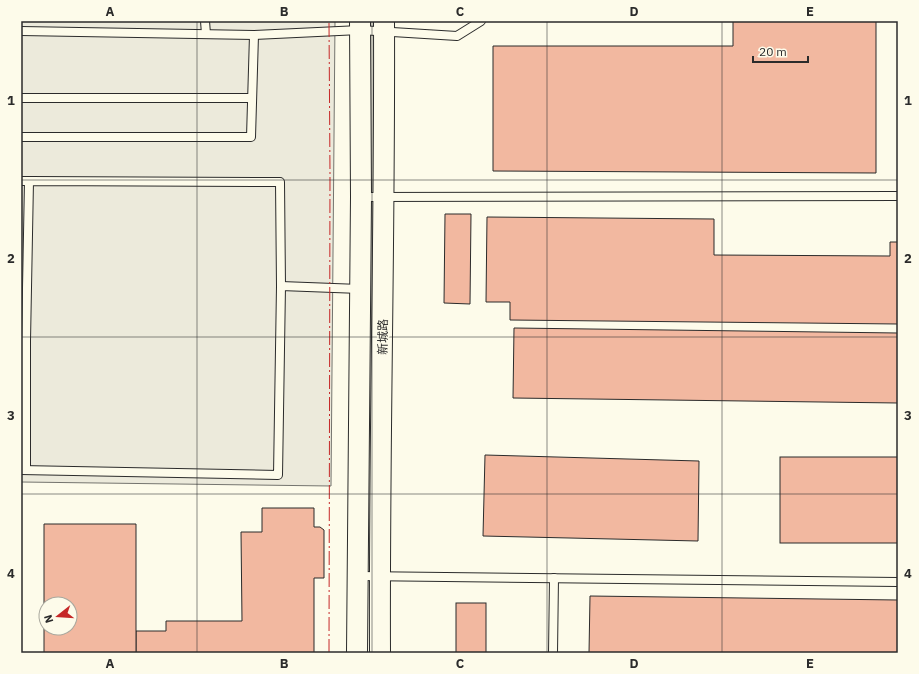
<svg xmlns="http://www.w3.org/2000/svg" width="919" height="674" font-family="'IBM Plex Sans','Noto Sans SC',sans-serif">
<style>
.parking{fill:#eceadb;stroke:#74746e}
.building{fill:#f2b8a0;stroke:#2b2b2b;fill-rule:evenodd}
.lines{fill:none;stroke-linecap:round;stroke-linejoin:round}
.service-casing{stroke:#2b2b2b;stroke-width:10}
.tertiary-casing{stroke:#2b2b2b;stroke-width:22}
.service{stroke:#fdfbea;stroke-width:8}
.tertiary{stroke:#fdfbea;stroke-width:20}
.power{stroke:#c62828;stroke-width:1;stroke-dasharray:14 3 2 3;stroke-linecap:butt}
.grid{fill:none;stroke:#2b2b2b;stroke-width:1;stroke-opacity:0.55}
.labels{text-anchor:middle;stroke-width:3;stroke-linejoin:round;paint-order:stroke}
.street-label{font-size:12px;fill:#2b2b2b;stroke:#fdfbea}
.neatline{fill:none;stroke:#2b2b2b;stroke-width:1.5}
.grid-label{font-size:13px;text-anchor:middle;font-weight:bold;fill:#2b2b2b}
</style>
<rect width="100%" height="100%" fill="#fdfbea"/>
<!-- parking -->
<path class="parking" d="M21 21H335L331 486 21 482Z"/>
<!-- building -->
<g class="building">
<path d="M733 21H876V173L493 171V46H733Z"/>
<path d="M445 214H471L470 304 444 303Z"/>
<path d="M487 217 714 219V255L890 256V242H898V324L510 320V302H486Z"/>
<path d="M514 328 898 333V403L513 398Z"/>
<path d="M485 455 699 461 698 541 483 536Z"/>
<rect x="780" y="457" width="118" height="86"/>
<path d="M262 508H314V527H320L324 530V578H314V653H136V631H166V621H242L241 532H262Z"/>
<path d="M44 524H136V653H44ZM46 604H70V628H46Z"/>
<path d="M590 596 898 600V653H589Z"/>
<rect x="456" y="603" width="30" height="50"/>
</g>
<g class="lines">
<!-- service casing -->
<g class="service-casing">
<g id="service">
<path d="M205 21 206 34"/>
<path d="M21 31 254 35 360 30 457 36 481 21"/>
<path d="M21 98H252"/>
<path d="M21 137H251L254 35"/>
<path d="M21 181H29"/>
<path d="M362 197 898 196"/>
<path d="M22 341H26V470"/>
<path d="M26 341 29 181 280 182 281 286"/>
<path d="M21 470 278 475 281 286 360 289"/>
<path d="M358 576 898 582"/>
<path d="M553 653 554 578"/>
</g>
</g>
<!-- tertiary casing -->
<g class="tertiary-casing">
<g id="tertiary">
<path d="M357 653 361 197 360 21"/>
<path d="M380 653C379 442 385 232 384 21"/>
</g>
</g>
<!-- service -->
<use href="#service" class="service"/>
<!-- tertiary -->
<use href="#tertiary" class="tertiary"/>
<!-- power -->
<path class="power" d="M329 653 330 175 329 21"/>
</g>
<!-- grid -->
<path class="grid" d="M197 21V653M372 21V653M547 21V653M722 21V653M21 180H898M21 337H898M21 494H898"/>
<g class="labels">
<!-- street labels -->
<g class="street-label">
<text transform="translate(383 337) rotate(-89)" y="4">新城路</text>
</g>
</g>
<!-- border -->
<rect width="919" height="674" fill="none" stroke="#fdfbea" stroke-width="44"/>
<!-- north arrow -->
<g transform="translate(58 616) rotate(253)"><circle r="19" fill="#fdfbea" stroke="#a9a89e"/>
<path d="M0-3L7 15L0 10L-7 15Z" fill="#c62828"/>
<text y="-6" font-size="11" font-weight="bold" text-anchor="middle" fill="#2b2b2b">N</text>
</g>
<!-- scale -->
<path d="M753 56v6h55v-6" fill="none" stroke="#2b2b2b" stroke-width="2"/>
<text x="759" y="56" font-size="12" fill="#2b2b2b" stroke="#fdfbea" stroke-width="3" paint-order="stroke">20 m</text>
<rect x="22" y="22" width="875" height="630" class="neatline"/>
<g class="grid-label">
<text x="110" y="16">A</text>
<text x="284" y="16">B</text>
<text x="460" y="16">C</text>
<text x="634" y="16">D</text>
<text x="810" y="16">E</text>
<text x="11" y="105">1</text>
<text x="908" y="105">1</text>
<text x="11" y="263">2</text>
<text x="908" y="263">2</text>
<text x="11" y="420">3</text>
<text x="908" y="420">3</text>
<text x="11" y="578">4</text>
<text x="908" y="578">4</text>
<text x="110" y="668">A</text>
<text x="284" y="668">B</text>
<text x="460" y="668">C</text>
<text x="634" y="668">D</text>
<text x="810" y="668">E</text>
</g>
</svg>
